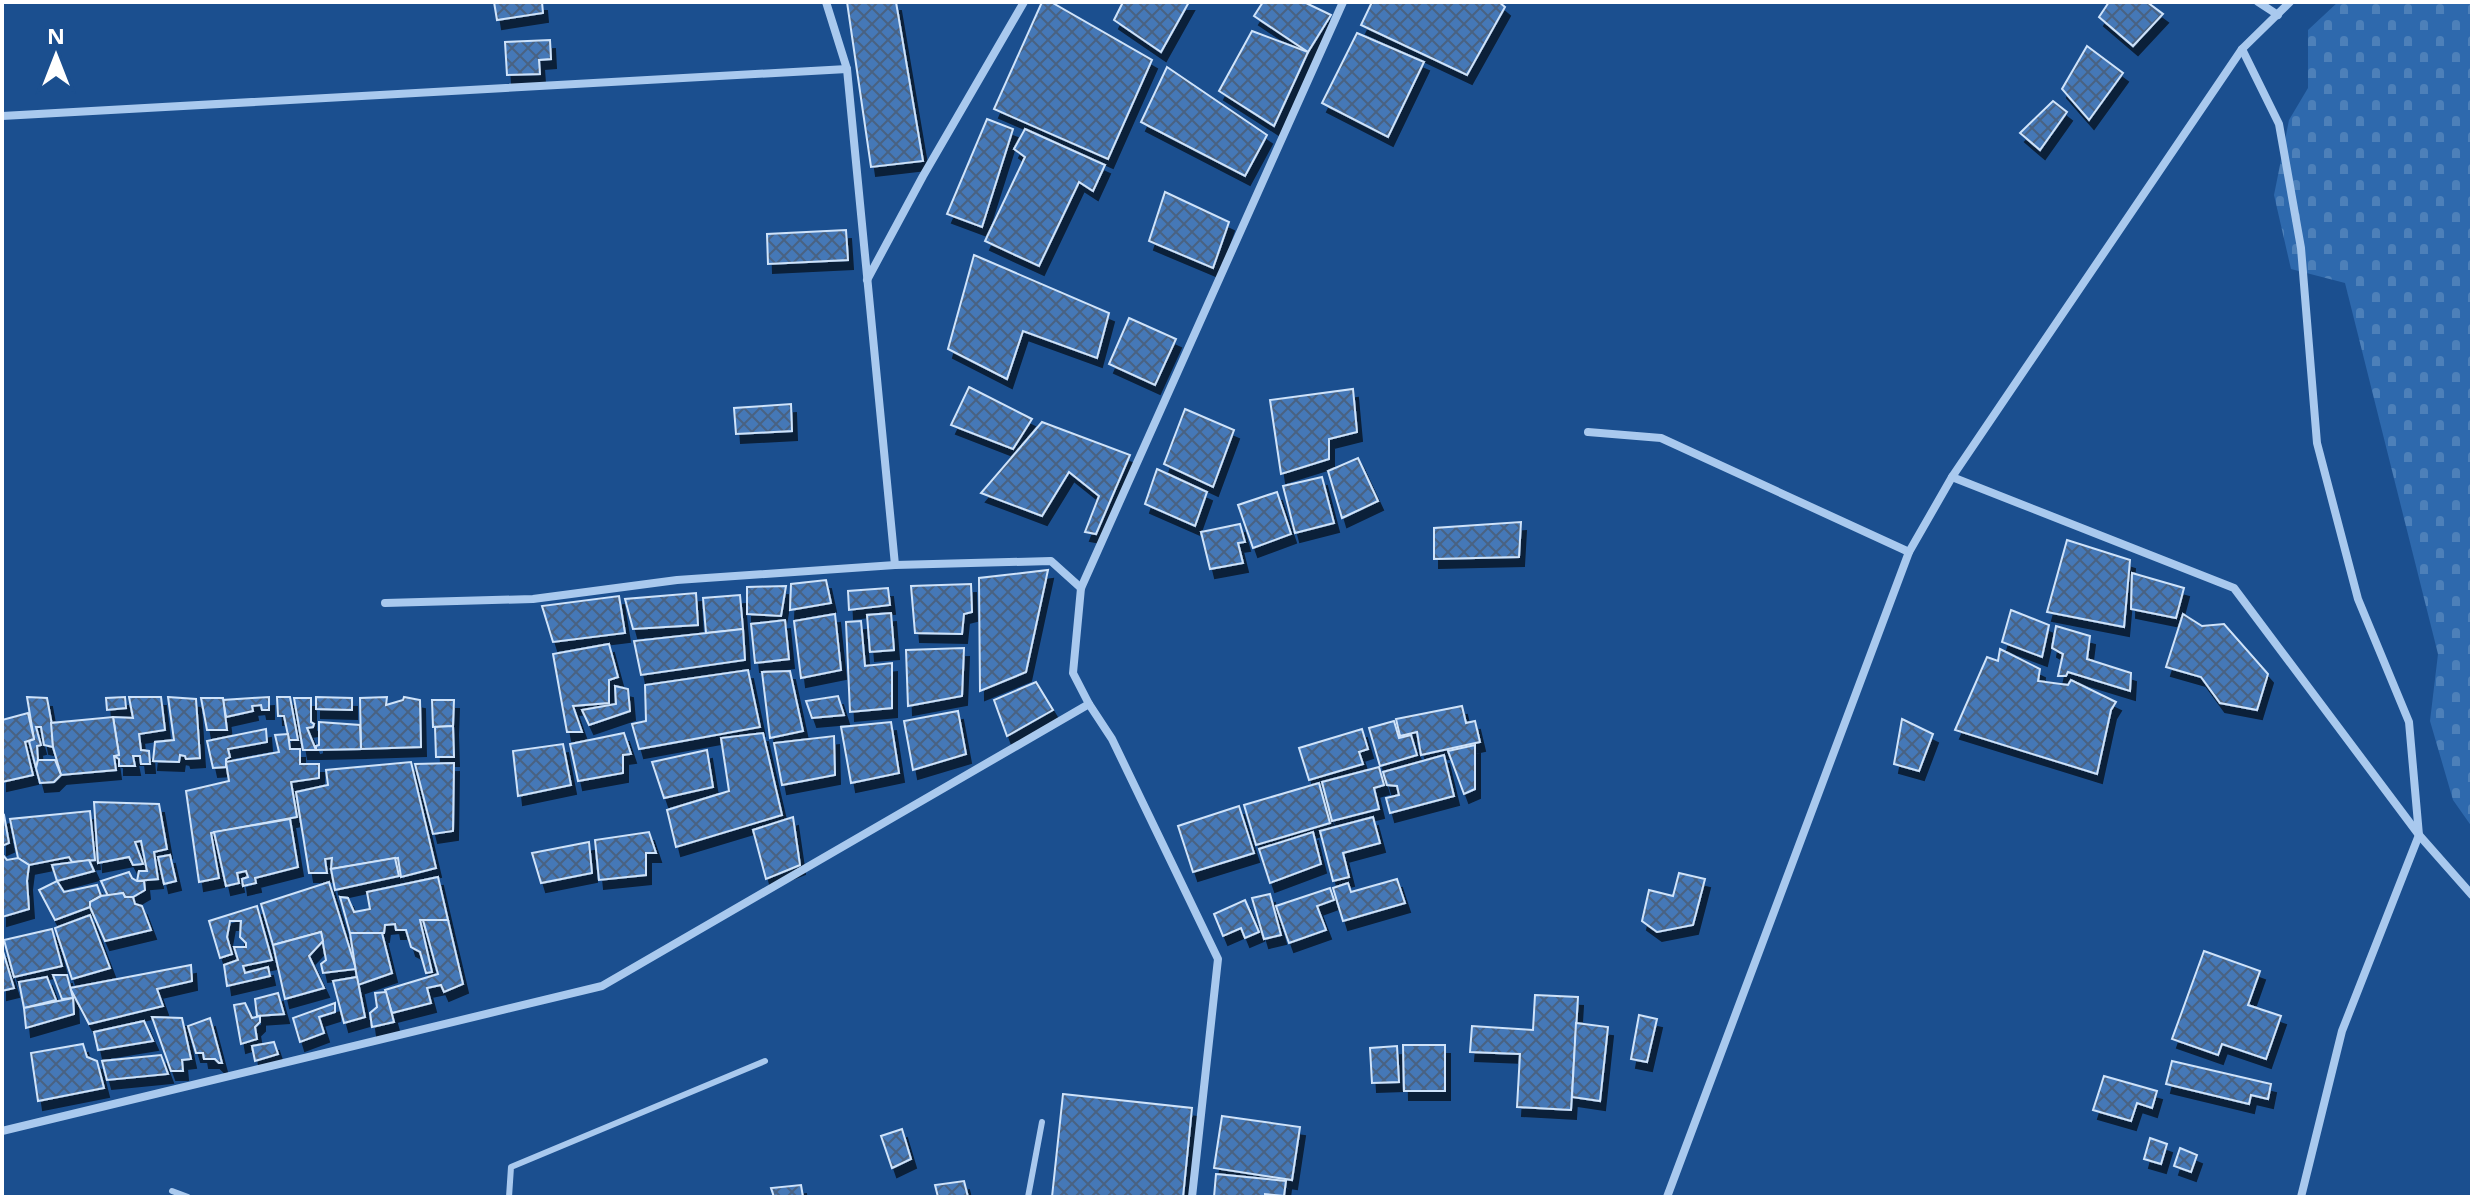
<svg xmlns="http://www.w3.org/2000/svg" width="2474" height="1199" font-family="'Noto Sans',sans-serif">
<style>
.cemetery{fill:url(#cemetery-stones)}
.building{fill:url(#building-cross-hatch);stroke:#cfe3fa;stroke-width:2;filter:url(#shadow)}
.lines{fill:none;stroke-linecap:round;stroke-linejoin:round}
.service{stroke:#a9c9ee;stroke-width:6}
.minor{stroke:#a9c9ee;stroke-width:8}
</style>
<defs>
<pattern id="cemetery-stones" width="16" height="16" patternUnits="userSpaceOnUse" patternTransform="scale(2)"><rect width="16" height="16" fill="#2e69ad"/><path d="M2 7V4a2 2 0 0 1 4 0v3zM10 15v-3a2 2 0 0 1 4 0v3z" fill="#4d80b9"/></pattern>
<pattern id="building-cross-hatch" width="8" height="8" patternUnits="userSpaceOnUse" patternTransform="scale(2)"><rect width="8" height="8" fill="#4478b7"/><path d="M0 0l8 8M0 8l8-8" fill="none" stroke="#486282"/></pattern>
<filter id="shadow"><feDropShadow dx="5" dy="9" stdDeviation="0" flood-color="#0009"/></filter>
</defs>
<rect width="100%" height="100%" fill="#1b4f8f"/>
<!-- cemetery -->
<path class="cemetery" d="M2338 2H2472V827L2453 800 2430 721 2438 654 2345 283 2291 269 2274 195 2289 120 2308 88V30Z"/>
<!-- building -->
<g class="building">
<path d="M494 2H542L543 13 497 20Z"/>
<path d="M847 2H896L923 161 871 167Z"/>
<path d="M1042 2H1051L1152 60 1108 159 994 109Z"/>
<path d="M1123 2H1189L1161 52 1114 20Z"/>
<path d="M1263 2H1304L1331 15 1308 52 1254 16Z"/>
<path d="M1372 2H1499L1505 7 1467 75 1361 25Z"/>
<path d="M2109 2H2147L2163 14 2133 46 2099 17Z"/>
<path d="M1252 31 1308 52 1274 126 1219 91Z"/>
<path d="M1357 33 1424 62 1388 137 1322 103Z"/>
<path d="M550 40 551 59 539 60 540 74 507 75 505 42Z"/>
<path d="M2087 46 2123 73 2089 120 2062 89Z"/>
<path d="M1167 67 1267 135 1245 176 1141 122Z"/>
<path d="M2053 101 2067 112 2040 150 2020 133Z"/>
<path d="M987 119 1013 129 982 227 947 214Z"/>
<path d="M1025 129 1105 165 1093 191 1079 182 1039 266 985 241 1025 157 1014 149Z"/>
<path d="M1165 192 1229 222 1213 268 1149 241Z"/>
<path d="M846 230 848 260 768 264 767 234Z"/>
<path d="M974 255 1109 313 1097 358 1023 331 1007 379 948 349Z"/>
<path d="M1129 318 1176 339 1155 385 1109 364Z"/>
<path d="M969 387 1032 419 1013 449 951 425Z"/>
<path d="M1353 389 1357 432 1329 439V459L1281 474 1270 400Z"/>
<path d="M791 404 792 431 736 434 734 408Z"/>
<path d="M1185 409 1234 430 1213 487 1164 464Z"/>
<path d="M1042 422 1130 455 1096 534 1085 532 1099 496 1069 472 1042 516 981 493Z"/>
<path d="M1358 458 1378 501 1342 518 1328 471Z"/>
<path d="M1157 469 1207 492 1195 526 1145 504Z"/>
<path d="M1322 477 1334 523 1295 533 1283 486Z"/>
<path d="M1277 492 1291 534 1253 548 1238 505Z"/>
<path d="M1521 522 1519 557 1434 559V528Z"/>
<path d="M1240 524 1245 542 1238 543 1243 563 1210 569 1201 532Z"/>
<path d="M2067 540 2130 560 2124 627 2047 612Z"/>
<path d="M1048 570 1026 672 980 691 979 578Z"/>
<path d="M2132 573 2184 588 2176 618 2131 609Z"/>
<path d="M826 580 831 603 790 610 791 584Z"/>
<path d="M971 584 972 612 964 614 962 634 915 633 911 586Z"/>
<path d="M786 586 781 616 747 614V587Z"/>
<path d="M888 588 890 605 849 610 848 591Z"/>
<path d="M696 593 698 625 633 629 625 599Z"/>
<path d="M740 595 743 629 706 633 703 598Z"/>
<path d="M619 596 625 633 553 642 542 606Z"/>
<path d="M2011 610 2049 625 2042 657 2002 642Z"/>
<path d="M891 613 894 650 870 652 867 615Z"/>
<path d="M835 614 841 670 801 678 794 621Z"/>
<path d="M2183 614 2202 626 2224 624 2268 674 2257 710 2220 703 2201 677 2166 667Z"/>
<path d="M785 620 789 659 755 663 751 624Z"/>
<path d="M861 621 865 666 892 663V708L850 712 846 622Z"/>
<path d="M2056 626 2090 636 2087 659 2131 673 2130 691 2068 672 2066 676H2058L2063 654 2052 648Z"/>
<path d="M743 629 745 660 641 675 634 641Z"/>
<path d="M609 644 618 677 609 680V703L573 706 582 732H567L553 654Z"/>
<path d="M964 648 962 696 908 706 906 650Z"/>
<path d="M2000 649 2040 669 2038 681 2068 685 2071 680 2116 702 2111 710 2097 774 1955 730 1987 657 1998 661Z"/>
<path d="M748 670 760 727 639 749 632 724 646 721 645 685Z"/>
<path d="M790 671 803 731 770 738 762 672Z"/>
<path d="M1036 682 1053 710 1007 736 994 700Z"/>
<path d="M615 686 628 689 630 711 589 725 582 710 616 704Z"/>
<path d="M838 696 844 715 812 718 806 701Z"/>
<path d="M27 697 47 698 52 725 53 747 44 745 41 727H36L41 745 37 746 38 760 36 768 29 741 34 739Z"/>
<path d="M125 697 126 708 107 710 106 698Z"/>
<path d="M129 697H161L165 730 139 734 141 750 149 751 150 764H141L140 756H133L135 766H119V759L114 756 119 755 113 717 133 718Z"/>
<path d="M168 697 196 699 200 758 186 759 185 756 180 755 179 762 153 761 155 742 174 740Z"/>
<path d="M269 697V710H262L261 705 252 706 253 711 226 717 223 700Z"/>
<path d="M277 697H290L298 740H289L284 716H278Z"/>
<path d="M316 697 352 698V710L316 709Z"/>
<path d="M387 697 386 705 403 700 404 697 420 700 421 747 361 749 360 698Z"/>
<path d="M201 698H223L227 730H207Z"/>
<path d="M294 698H311V722L314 724 313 727 307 728 316 750H303Z"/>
<path d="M432 700H454L453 726 433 727Z"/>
<path d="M1462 706 1466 723 1475 721 1480 742 1421 755 1417 732 1400 736 1396 719Z"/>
<path d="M958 711 966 754 913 770 904 721Z"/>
<path d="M28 713 34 739 25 742 33 775 2 782V720Z"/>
<path d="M113 717 119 755 114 756 116 770 61 775 53 747 51 723Z"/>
<path d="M1902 719 1933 734 1919 771 1894 764Z"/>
<path d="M1394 721 1399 738 1411 735 1417 755 1380 766 1369 728Z"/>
<path d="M319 722 360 725 361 749 316 750V746L319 745Z"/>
<path d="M891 722 899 773 851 783 841 727Z"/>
<path d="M453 726 454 757H436L435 727Z"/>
<path d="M266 729 267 742 228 749 230 757 226 759V767L213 768 207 741Z"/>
<path d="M1362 729 1368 749 1359 752 1363 764 1309 780 1299 748Z"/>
<path d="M624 733 631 754 623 755V773L578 781 570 744Z"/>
<path d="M763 733 782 815 676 847 667 810 729 791 721 738Z"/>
<path d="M288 734 290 749H300V764H319V778L291 782 297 817 211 833 219 878 199 882 186 791 229 781 226 762 279 752 275 735Z"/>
<path d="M834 736 835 775 782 785 774 743Z"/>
<path d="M563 744 571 785 518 796 513 751Z"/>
<path d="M1475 745V789L1464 794 1448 751Z"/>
<path d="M707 750 713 787 664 798 652 762Z"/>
<path d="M1444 755 1454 796 1390 813 1386 798 1399 795 1397 786 1387 785 1383 772Z"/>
<path d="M38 760H55L61 775 54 782 40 783 36 768Z"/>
<path d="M411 762 436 868 401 877 398 858 331 869 332 858 325 859 327 873H309L296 792 328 785 326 770Z"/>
<path d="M454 763 453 831 433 834 415 764Z"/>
<path d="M1379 767 1384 785 1374 788 1379 809 1332 821 1322 782Z"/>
<path d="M1319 783 1330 823 1256 845 1244 805Z"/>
<path d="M94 802 159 804 167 849 154 852 158 879 137 881 139 871H147L141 841 135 842 143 864 133 865 129 857 98 863Z"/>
<path d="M1239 806 1254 853 1193 872 1178 826Z"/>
<path d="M90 811 95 860 72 862 69 857 29 865 18 858 10 819Z"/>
<path d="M4 815 9 843 2 846V816Z"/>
<path d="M793 817 800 865 766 879 753 830Z"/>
<path d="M1373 817 1380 843 1343 853 1349 877 1333 881 1320 831Z"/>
<path d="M290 819 298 867 255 878 256 883 243 886 242 879 248 877 246 871 237 873 239 883 226 886 214 832Z"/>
<path d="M649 832 656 853H646V875L599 880 595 840Z"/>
<path d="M1313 832 1321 864 1270 883 1259 849Z"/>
<path d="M589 842 592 873 541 883 532 853Z"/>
<path d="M2 854 7 860 18 858 29 865 27 881 29 909 2 917Z"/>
<path d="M170 855 176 881 164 884 158 857Z"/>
<path d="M395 858 399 876 335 890 331 869Z"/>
<path d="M89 860 94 871 57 881 52 865Z"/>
<path d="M129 872 132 878 137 881H144L145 890 133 897H125L123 893 108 896 101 881Z"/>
<path d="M1679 873 1705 879 1693 925 1657 932 1642 921 1649 890 1673 896Z"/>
<path d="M438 877 448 920H420L432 972 426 973 420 952 411 947 406 930H396L395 924 385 925 384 933H350L340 897 348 898 354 912 370 909 367 892Z"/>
<path d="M1397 879 1405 903 1343 921 1333 888 1348 883 1351 892Z"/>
<path d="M57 881 64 892 97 885 101 896 90 902V907L55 920 39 890Z"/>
<path d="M329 882 356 969 323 973 321 964 326 960 321 932 273 945 261 904Z"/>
<path d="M1330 888 1334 900 1317 906 1326 930 1289 943 1276 906Z"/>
<path d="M123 893 125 897H133L135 904 142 906 151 930 105 941 90 907V902L101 896Z"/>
<path d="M1270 894 1281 935 1264 939 1252 898Z"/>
<path d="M1245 900 1259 932 1245 938 1241 928 1223 936 1214 914Z"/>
<path d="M257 906 272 960 243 966 245 973 268 967 270 976 227 986 224 965 238 960 234 947H246V943L240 937 241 921H230L227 937 232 954 220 958 209 921Z"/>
<path d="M90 915 110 968 72 979 55 928Z"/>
<path d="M423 920H448L463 984 444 992 441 985 427 988 431 1003 392 1013 385 990 438 974Z"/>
<path d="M52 929 62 966 14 977 4 940Z"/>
<path d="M321 932 323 941 309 956 324 988 285 999 273 945Z"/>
<path d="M350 933H382L392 973 358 985Z"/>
<path d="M2 948 14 988 2 991Z"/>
<path d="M2204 951 2260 971 2248 1005 2281 1016 2266 1059 2222 1044 2218 1055 2172 1039Z"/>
<path d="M191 965 192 981 157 989 163 1006 89 1024 70 988Z"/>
<path d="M53 975H67L73 998 62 999Z"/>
<path d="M47 977 56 1000 24 1008 19 982Z"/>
<path d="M357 977 365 1017 344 1023 333 981Z"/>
<path d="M386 992 394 1022 372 1027 370 1013 377 1007 375 993Z"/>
<path d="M278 993 284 1014 257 1016 255 999Z"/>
<path d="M1535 995 1578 997 1571 1110 1517 1107 1520 1054 1470 1052 1472 1026 1533 1030Z"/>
<path d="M73 998 74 1014 26 1028 24 1008Z"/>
<path d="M245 1003 252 1018 260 1016V1022L255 1027 257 1039 241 1044 234 1005Z"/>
<path d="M335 1003V1012L319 1017 324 1033 300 1042 293 1018Z"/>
<path d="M1639 1015 1657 1019 1647 1062 1631 1059Z"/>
<path d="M152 1017 182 1018 191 1059 182 1060 183 1071H171Z"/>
<path d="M210 1018 222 1063H219L215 1059H204L203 1053H196L188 1026Z"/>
<path d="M144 1021 153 1041 98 1050 94 1032Z"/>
<path d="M1576 1023 1608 1027 1600 1101 1572 1097Z"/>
<path d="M274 1042 278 1054 255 1061 252 1046Z"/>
<path d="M83 1044 87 1057 97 1061 104 1088 38 1101 31 1053Z"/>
<path d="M1403 1045H1445V1091H1404Z"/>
<path d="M1397 1046 1399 1082 1372 1083 1370 1048Z"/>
<path d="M161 1055 168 1074 107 1080 102 1061Z"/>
<path d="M2172 1061 2271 1084 2268 1099 2251 1095 2249 1104 2166 1084Z"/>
<path d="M2104 1076 2157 1091 2152 1108 2137 1103 2131 1121 2093 1110Z"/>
<path d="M1063 1094 1192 1108 1183 1197H1052Z"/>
<path d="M1222 1116 1300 1127 1292 1180 1214 1168Z"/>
<path d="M902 1129 911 1159 892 1168 881 1136Z"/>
<path d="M2150 1138 2167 1144 2161 1164 2144 1159Z"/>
<path d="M2180 1148 2197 1155 2191 1172 2174 1166Z"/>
<path d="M1216 1174 1286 1181 1284 1196 1265 1194V1197H1214Z"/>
<path d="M964 1181 968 1197H938L935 1185Z"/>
<path d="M801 1185 803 1197H774L771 1188Z"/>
</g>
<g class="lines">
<!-- service -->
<g class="service">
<path d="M172 1191 188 1197"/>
<path d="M509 1197 511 1167 765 1061"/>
<path d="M1028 1197 1042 1122"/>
</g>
<!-- minor -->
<g class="minor">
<path d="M826 2 847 69 895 565"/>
<path d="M2258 2 2278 15"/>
<path d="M2242 49 2279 124 2301 248 2317 443 2358 599 2409 722 2419 835 2342 1031 2301 1197"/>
<path d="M2 116 847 69"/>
<path d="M867 280 923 176 1024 2"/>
<path d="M1588 432 1661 438 1909 552"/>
<path d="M1952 477 2234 588 2419 835 2472 895"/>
<path d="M385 603 533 599 677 580 895 565 1051 561 1081 588"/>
<path d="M1089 704 1073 673 1081 588 1343 2"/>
<path d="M2 1131 602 986 1089 704 1112 739 1218 959 1192 1197"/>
<path d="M1667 1197 1909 552 1952 477 2242 49 2290 2"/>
</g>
</g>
<!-- border -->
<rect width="2474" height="1199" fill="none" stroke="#ffffff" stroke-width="8"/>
<!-- north arrow -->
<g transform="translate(56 56)" stroke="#1b4f8f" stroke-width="6" paint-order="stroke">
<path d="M0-6L14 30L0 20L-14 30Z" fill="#ffffff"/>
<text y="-12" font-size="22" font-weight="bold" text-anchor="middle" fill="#ffffff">N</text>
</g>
</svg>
